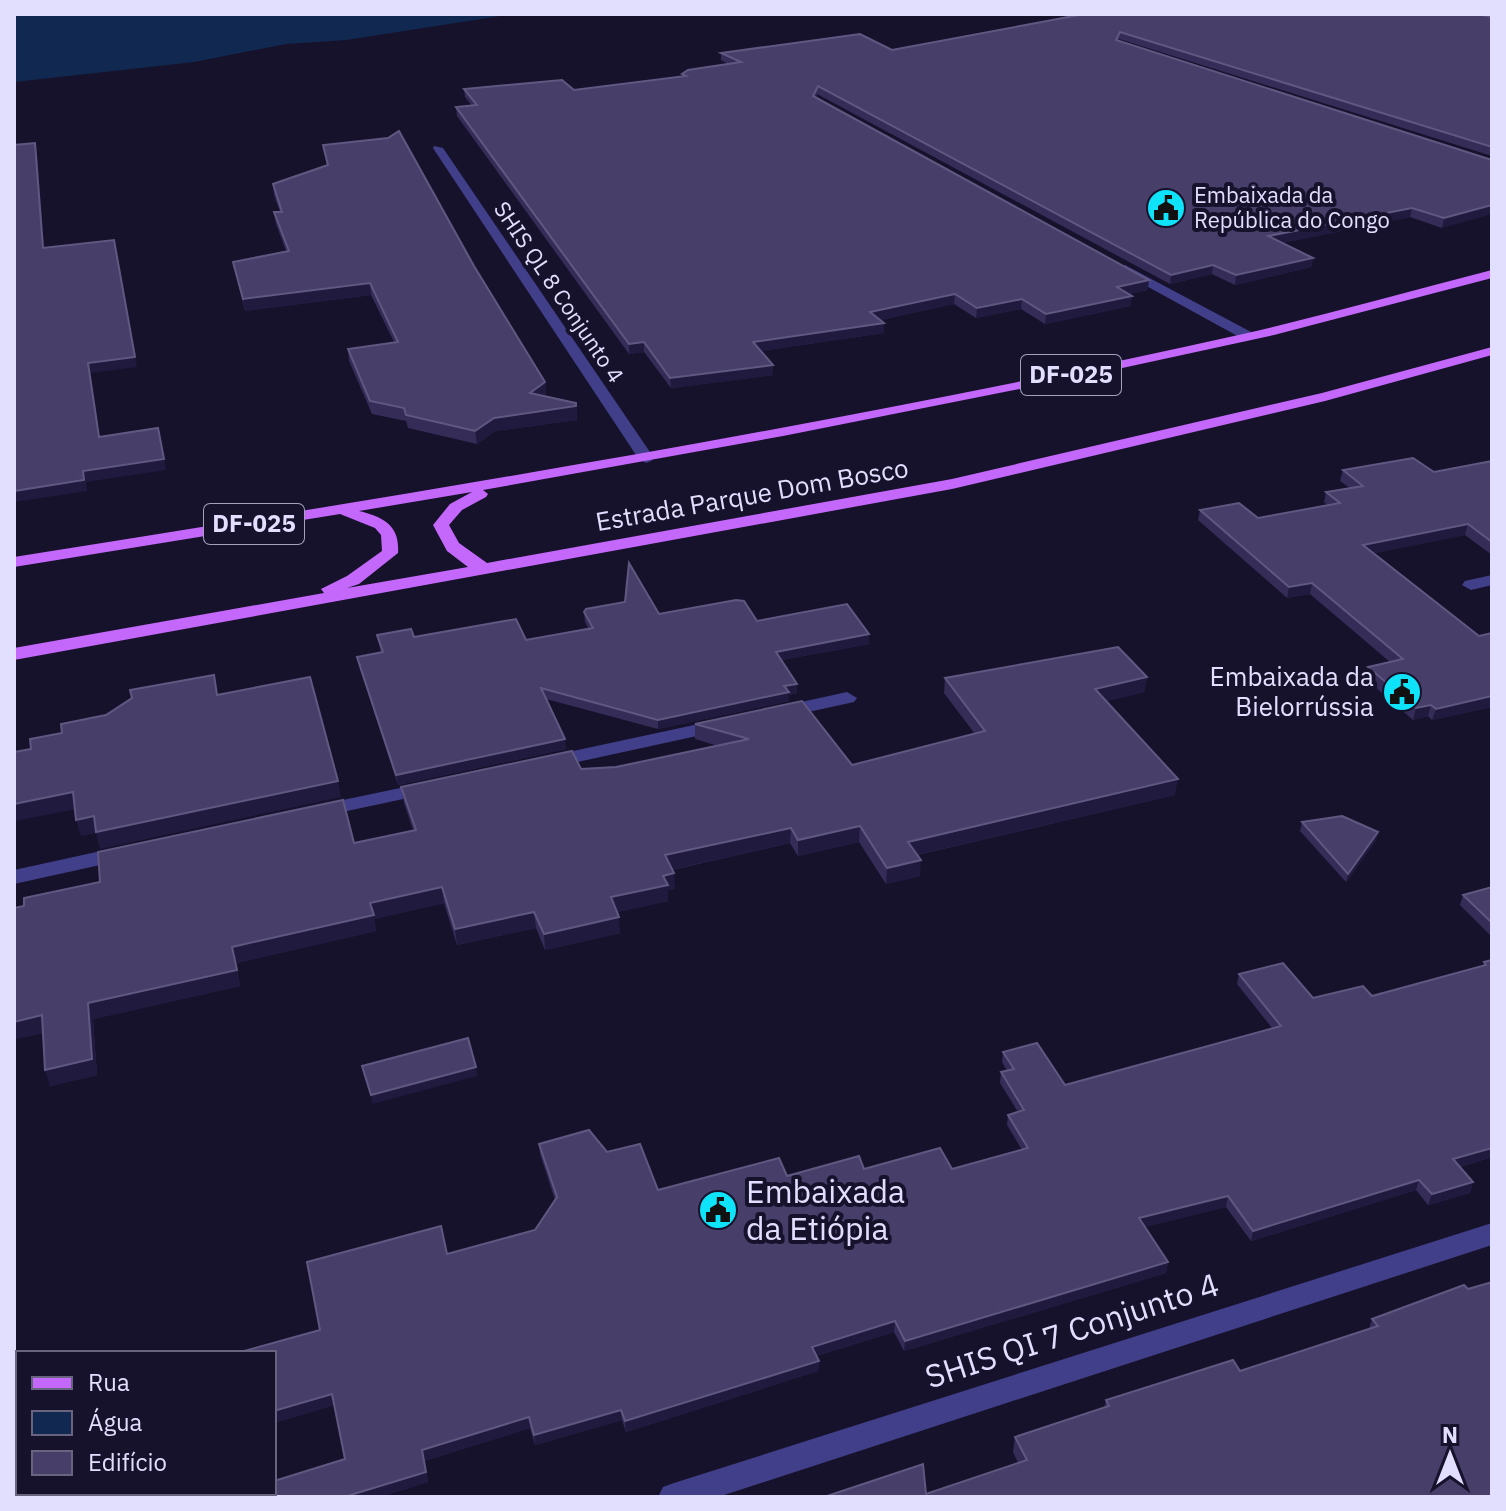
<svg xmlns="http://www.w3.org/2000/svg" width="1506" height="1511" font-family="'IBM Plex Sans',sans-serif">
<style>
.water{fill:#112951}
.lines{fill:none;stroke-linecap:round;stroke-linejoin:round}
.minor{fill:#413f89;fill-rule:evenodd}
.primary{fill:#c468fb;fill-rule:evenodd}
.wall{fill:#352c58}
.shaded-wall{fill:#211a3f}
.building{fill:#473f6a;stroke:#605881;stroke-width:2}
.labels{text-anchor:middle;stroke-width:8;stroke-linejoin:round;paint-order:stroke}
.far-poi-label{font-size:22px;fill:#e1defe;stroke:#17122c;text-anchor:start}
.far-street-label{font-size:22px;fill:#e1defe;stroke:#17122c}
.shield{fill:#17122c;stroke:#a4a1bf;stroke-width:2}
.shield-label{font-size:24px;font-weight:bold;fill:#e1defe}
.street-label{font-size:26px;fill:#e1defe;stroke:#17122c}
.poi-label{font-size:26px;fill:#e1defe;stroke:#17122c;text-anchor:end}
.near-poi-label{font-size:32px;fill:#e1defe;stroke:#17122c;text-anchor:start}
.near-street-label{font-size:32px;fill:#e1defe;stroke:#17122c}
</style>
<rect width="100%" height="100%" fill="#17122c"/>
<!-- water -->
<path class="water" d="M14 14H514L346 40 286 44 194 62 14 82Z"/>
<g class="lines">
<!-- minor -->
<g class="minor">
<path d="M434 146 443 148 654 458 651 461 646 463 638 458 433 148Z"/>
<path d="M1125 265 1253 333 1255 336 1243 339 1121 272V266Z"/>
<path d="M1492 575V585L1471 590 1462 585 1465 581Z"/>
<path d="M847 692 857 698 854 702 781 718 771 712 774 708Z"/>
<path d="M722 719 732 725 729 729 550 768 540 762 550 756Z"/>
<path d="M429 782 439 788 436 792 319 817 309 811 319 805Z"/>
<path d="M124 846 135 853 132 858 14 884V870Z"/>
<path d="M1492 1223V1245L718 1497H658L663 1487 674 1483Z"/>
</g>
<!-- primary -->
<path class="primary" d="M1492 270V278L1274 335 1090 375 783 436 483 490 488 494 486 497 462 510 449 525 459 543 487 563 952 479 1322 393 1492 347V355L1325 401 952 489 14 660V648L324 593 321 589 347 576 382 551 381 535 375 528 340 514 14 567V557C425 492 836 425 1243 334 1326 315 1409 291 1492 270ZM472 492 450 504 433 525 447 551 468 567 347 588 359 584 398 553C400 525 383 517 359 511Z"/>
</g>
<!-- wall -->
<g class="wall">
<path d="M1065 14H1478L1492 17V156L1119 39 1118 41 1492 160 1442 228 1410 217 1282 243 1313 258 1311 267 1235 285 1212 274 1170 284 817 94 816 98 1148 290 1129 294 1132 296 1130 306 1045 324 1021 309 976 318 954 304 880 320 884 323V333L761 351 773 375 671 388 644 352 629 354 457 116 456 107 472 106 465 97 464 89 574 90 682 76V74L728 64 721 60V53L892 50 1065 18Z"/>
<path d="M323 145 474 266 545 382 546 395 544 396 576 403 577 420 495 431 477 444 408 428 406 421 372 414 349 361 348 349 394 342 371 295 245 311 233 262 286 251 276 224 274 212H280L274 195 273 184 327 165Z"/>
<path d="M1492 461V555L1465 535 1374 553 1479 636 1492 633V707L1432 720 1428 716 1413 720 1365 678 1368 667 1390 662 1310 594 1287 598 1198 520 1200 510 1258 518 1327 505 1324 502 1326 492 1350 488 1340 481 1343 470 1434 472Z"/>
<path d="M584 612 659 614 757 621 869 634V644L781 660 797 684V693L789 695V701L658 729 546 699 566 749 398 785 359 666 357 657 381 653 377 635 526 640 588 628 585 622Z"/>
<path d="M1147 677 1144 692 1106 701 1175 795 917 855 920 876 886 884 859 842 798 856 790 843 672 870 675 889 668 890V901L617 912 620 933 545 950 536 928 457 945 444 903 374 919 376 931 236 963 240 986 93 1019 97 1075 50 1086 43 1033 14 1039 354 843 413 830 404 803 401 787 581 769 616 767 718 746 695 739V724L852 765 975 734 944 693 945 678Z"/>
<path d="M1302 822 1378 832 1376 840 1346 882 1300 831Z"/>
<path d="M1492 887V937L1460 905 1463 895Z"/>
<path d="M1492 960V1157L1460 1167 1473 1182 1470 1193 1428 1205 1416 1190 1251 1241 1226 1207 1144 1227 1168 1262 1166 1273 904 1351 894 1332 816 1356 819 1361 818 1371 626 1432 622 1420 535 1445 530 1428 424 1461 428 1482 380 1497H14V1402L18 1401V1493H274V1481L345 1459 334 1405 274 1423V1353H237L320 1330 307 1262 441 1226 447 1254 535 1230 555 1200 540 1154 539 1144 589 1130 607 1152 640 1144 658 1190 779 1158 787 1176 859 1156 864 1169 940 1148 952 1169 1022 1150 1007 1125 1008 1115 1018 1112 1000 1083 1001 1072 1007 1071 1002 1062 1003 1052 1037 1043 1065 1085 1272 1028 1237 984 1239 974 1283 963 1313 998 1363 986 1372 996 1483 966 1484 962Z"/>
<path d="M1468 1289 1492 1497 926 1494 1018 1463 1013 1452 1015 1437 1104 1408 1106 1400 1240 1371 1369 1329 1372 1319Z"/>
</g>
<!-- shaded-wall -->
<g class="shaded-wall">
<path d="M35 143 37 152 45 257 43 248Z"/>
<path d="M1492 205V214L1442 228 1444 218Z"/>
<path d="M1412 208 1410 217 1267 246 1268 236Z"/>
<path d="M114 240 137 367 90 373 102 447 88 363Z"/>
<path d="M1313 258 1311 267 1235 285 1236 275Z"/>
<path d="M1213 265 1212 274 1170 284 1171 275Z"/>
<path d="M1149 280 1148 290 1116 297 1117 287Z"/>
<path d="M370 283 371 295 245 311 243 299Z"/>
<path d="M955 294 954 304 870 322V312Z"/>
<path d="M1132 296 1130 306 1045 324 1046 314Z"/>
<path d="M1022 299 1021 309 976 318 977 308Z"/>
<path d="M884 323V333L753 352V342Z"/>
<path d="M644 342V352L629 354V344Z"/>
<path d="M773 365V375L671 388 670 378Z"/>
<path d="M545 382 546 395 531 406 530 393Z"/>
<path d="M576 406 577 420 495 431 477 444 475 431 494 418Z"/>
<path d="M164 459 166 470 86 482 87 491 14 502V491L83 471Z"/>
<path d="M1468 524 1465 535 1361 556 1363 545Z"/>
<path d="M1312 583 1310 594 1287 598 1289 587Z"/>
<path d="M869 634V644L776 661V652Z"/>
<path d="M1147 677 1144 692 1093 704 1095 689Z"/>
<path d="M797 684V693L789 695V701L658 729V720Z"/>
<path d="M1492 696V707L1432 720 1436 709Z"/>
<path d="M1431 705 1428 716 1413 720 1416 708Z"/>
<path d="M565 739 566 749 398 785 396 775Z"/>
<path d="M1178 779 1175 795 907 857 908 842Z"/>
<path d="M338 781 341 797 100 849 96 833 81 836 76 820Z"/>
<path d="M73 792 77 809 14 821V804Z"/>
<path d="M860 826 859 842 798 856V840Z"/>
<path d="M791 828 790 843 666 871 665 855Z"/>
<path d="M1378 832 1376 840 1346 882 1348 874Z"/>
<path d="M921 860 920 876 886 884 887 868Z"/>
<path d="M674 873 675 889 668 890V901L612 913 611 897 663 876Z"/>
<path d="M442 887 444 903 374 919 376 931 236 963 240 986 93 1019 97 1075 50 1086 45 1070 88 1003 232 947 370 903Z"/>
<path d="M534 912 536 928 457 945 455 929Z"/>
<path d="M619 917 620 933 545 950 544 934Z"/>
<path d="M42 1015 47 1032 14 1039V1022Z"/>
<path d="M476 1067 477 1076 372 1104 371 1095Z"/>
<path d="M1492 1148V1157L1449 1170 1453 1159Z"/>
<path d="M1419 1180 1416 1190 1251 1241 1253 1231Z"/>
<path d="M1473 1182 1470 1193 1428 1205 1432 1194Z"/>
<path d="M1228 1196 1226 1207 1137 1229 1139 1218Z"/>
<path d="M1168 1262 1166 1273 904 1351 905 1341Z"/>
<path d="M895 1321 894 1332 812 1357V1347Z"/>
<path d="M819 1361 818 1371 626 1432 625 1421Z"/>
<path d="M332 1394 335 1405 274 1423V1411Z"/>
<path d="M621 1410 622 1420 535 1445 534 1435Z"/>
<path d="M529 1417 530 1428 424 1461 422 1450Z"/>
<path d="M426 1472 428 1482 380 1497H344Z"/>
</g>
<!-- building -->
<g class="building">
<path d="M1077 14H1478L1492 17V147L1120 32 1116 40 1492 160V205L1444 218 1412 208 1268 236 1313 258 1236 275 1213 265 1171 275 818 86 813 96 1149 280 1117 287 1132 296 1046 314 1022 299 977 308 955 294 870 312 884 323 753 342 773 365 670 378 644 342 629 344 456 107 477 105 464 89 562 80 574 90 686 76 682 74 688 70 741 62 721 53 860 34 892 50 1079 15Z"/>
<path d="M399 131 474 266 545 382 530 393 576 403V406L494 418 475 431 406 415 404 408 370 401 348 349 398 342 370 283 243 299 233 262 289 251 274 212H282L273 184 328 165 323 145 388 138Z"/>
<path d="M35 143 43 248 114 240 135 357 88 363 99 437 158 428 164 459 83 471 84 480 14 491V145Z"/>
<path d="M1413 458 1434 472 1492 461V542L1468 524 1363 545 1479 636 1492 633V696L1436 709 1431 705 1416 708 1368 667 1403 659 1312 583 1289 587 1200 510 1239 503 1258 518 1340 503 1326 492 1363 486 1343 470Z"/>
<path d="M629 563 659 614 736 600 744 601 757 621 847 604 869 634 776 652 797 684 784 686 789 692 658 720 541 688 565 739 396 775 357 657 383 652 377 635 411 629 414 637 516 619 526 640 593 628 584 612 586 609 625 602Z"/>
<path d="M1118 647 1147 677 1095 689 1178 779 908 842 921 860 887 868 860 826 798 840 791 828 665 855 674 873 663 876 668 885 611 897 619 917 544 934 534 912 455 929 442 887 370 903 374 915 232 947 237 970 88 1003 92 1059 45 1070 42 1015 14 1022V908L24 906V898L100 882 98 852 343 800 354 843 416 830 401 787 572 751 581 769 616 767 749 739 695 724 802 701 852 765 985 731 945 678Z"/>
<path d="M214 675 217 695 310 677 338 781 96 832 94 816 76 820 73 792 14 804V752L31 749 30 739 62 733 61 724 106 715 132 698 130 690Z"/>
<path d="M1342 816 1378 832 1348 874 1302 822Z"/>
<path d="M1492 887V923L1463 895Z"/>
<path d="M1492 960V1148L1453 1159 1473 1182 1432 1194 1419 1180 1253 1231 1228 1196 1139 1218 1168 1262 905 1341 895 1321 812 1347 819 1361 625 1421 621 1410 534 1435 529 1417 422 1450 426 1472 344 1497H14V1402L18 1401V1493H274V1481L345 1459 332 1394 274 1411V1353H237L320 1330 307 1262 441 1226 447 1254 535 1230 557 1197 539 1144 589 1130 607 1152 640 1144 658 1190 779 1158 787 1176 859 1156 864 1169 940 1148 952 1169 1028 1148 1008 1115 1024 1110 1001 1072 1014 1069 1003 1052 1037 1043 1065 1085 1281 1026 1239 974 1283 963 1313 998 1363 986 1372 996 1486 965 1484 962Z"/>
<path d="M468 1038 476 1067 371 1095 362 1066Z"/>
<path d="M1492 1282V1497H827V1496L923 1464 926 1494 1027 1460 1015 1437 1109 1406 1106 1400 1233 1360 1240 1371 1378 1326 1372 1319 1464 1285 1468 1289Z"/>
</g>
<!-- icons -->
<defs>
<g id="civic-disc" transform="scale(2)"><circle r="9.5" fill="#0fe3f9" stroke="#17122c"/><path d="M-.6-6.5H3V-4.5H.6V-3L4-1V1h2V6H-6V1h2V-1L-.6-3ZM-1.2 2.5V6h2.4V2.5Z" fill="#111"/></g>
</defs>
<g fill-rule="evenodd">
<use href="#civic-disc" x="1166" y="208"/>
<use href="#civic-disc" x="1402" y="692"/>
<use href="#civic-disc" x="718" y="1210"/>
</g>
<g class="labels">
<!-- far-poi labels -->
<g class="far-poi-label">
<text x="1194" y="203">Embaixada da<tspan x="1194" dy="25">República do Congo</tspan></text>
</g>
<!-- far-street labels -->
<g class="far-street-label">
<text transform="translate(559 292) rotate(56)" y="8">SHIS QL 8 Conjunto 4</text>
</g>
<!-- shield labels -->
<g class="shield">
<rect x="1021" y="355" width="100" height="40" rx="6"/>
<rect x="204" y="504" width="100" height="40" rx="6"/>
</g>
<g class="shield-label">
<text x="1071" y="383">DF-025</text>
<text x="254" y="532">DF-025</text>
</g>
<!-- street labels -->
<g class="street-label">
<text transform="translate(752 495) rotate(-10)" y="9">Estrada Parque Dom Bosco</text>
</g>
<!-- poi labels -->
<g class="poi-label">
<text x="1374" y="686">Embaixada da<tspan x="1374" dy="30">Bielorrússia</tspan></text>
</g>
<!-- near-poi labels -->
<g class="near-poi-label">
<text x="746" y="1203">Embaixada<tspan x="746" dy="37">da Etiópia</tspan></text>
</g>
<!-- near-street labels -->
<g class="near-street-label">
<text transform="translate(1072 1331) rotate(-18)" y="11">SHIS QI 7 Conjunto 4</text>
</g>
</g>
<!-- border -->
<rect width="1506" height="1511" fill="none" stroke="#e1defe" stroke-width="32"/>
<!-- legend -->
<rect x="16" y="1351" width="260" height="144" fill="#17122c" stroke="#686480" stroke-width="2"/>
<rect x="32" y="1377" width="40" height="12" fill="#c468fb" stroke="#686480" stroke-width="2"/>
<text x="88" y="1391" font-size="24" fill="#e1defe">Rua</text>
<rect x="32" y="1411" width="40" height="24" fill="#112951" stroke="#686480" stroke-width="2"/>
<text x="88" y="1431" font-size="24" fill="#e1defe">Água</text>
<rect x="32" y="1451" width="40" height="24" fill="#473f6a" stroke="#686480" stroke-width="2"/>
<text x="88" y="1471" font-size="24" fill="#e1defe">Edifício</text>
<!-- north arrow -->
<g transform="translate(1450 1455)" stroke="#17122c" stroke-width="6" paint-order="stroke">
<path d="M0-6L14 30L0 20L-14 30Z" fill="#e1defe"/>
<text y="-12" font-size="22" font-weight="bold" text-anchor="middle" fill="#e1defe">N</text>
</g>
</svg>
